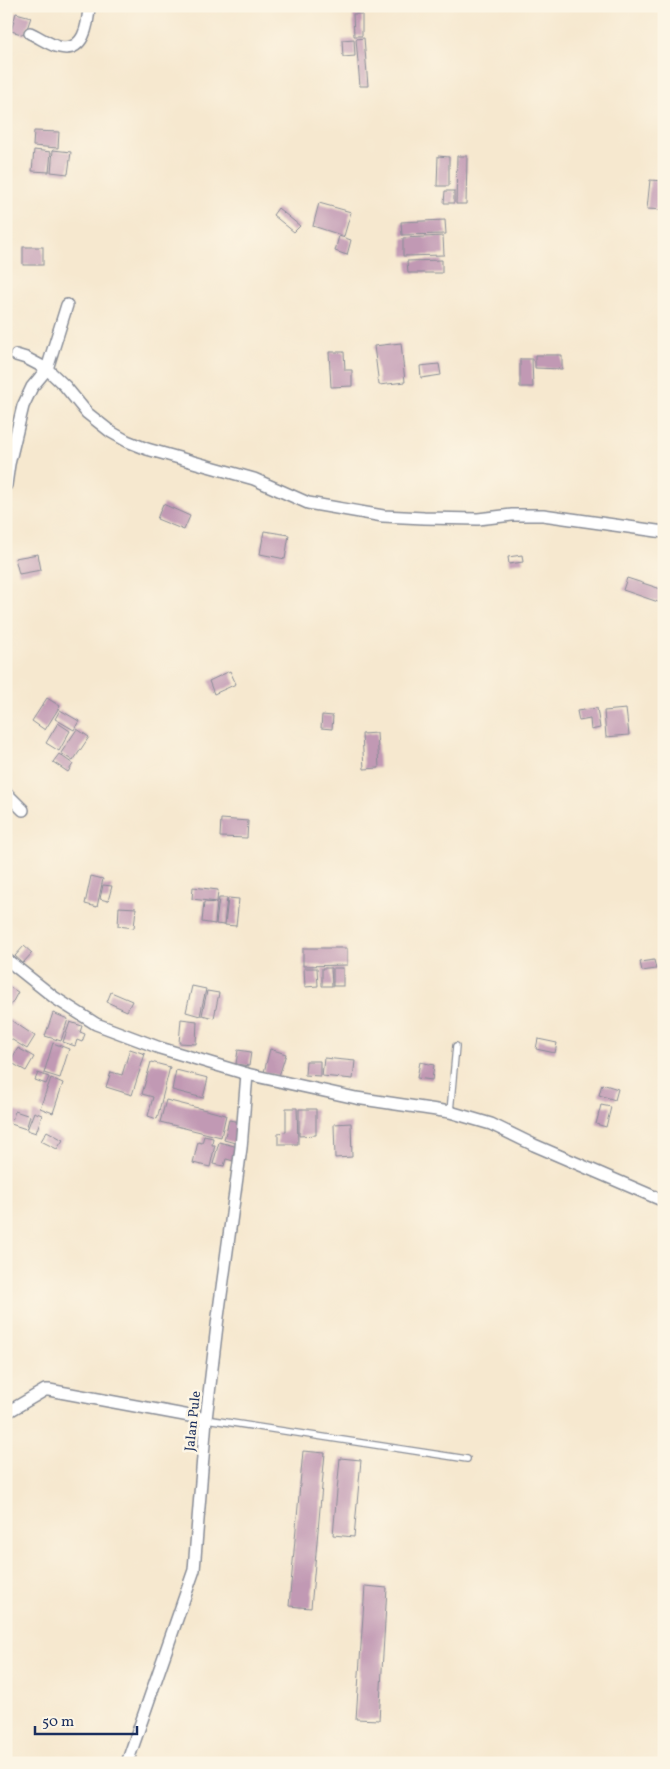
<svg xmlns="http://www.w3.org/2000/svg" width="670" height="1769" font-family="Vollkorn,serif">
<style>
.building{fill:#c199b4}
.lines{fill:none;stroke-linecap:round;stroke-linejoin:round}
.service-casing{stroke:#888c96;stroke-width:8}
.minor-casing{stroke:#888c96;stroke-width:14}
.service{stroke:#fff;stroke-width:5.5}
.minor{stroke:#fff;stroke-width:11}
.labels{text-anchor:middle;stroke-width:5;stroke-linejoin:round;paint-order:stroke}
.street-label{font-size:14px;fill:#1b2f5e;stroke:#fcf5e5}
</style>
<rect width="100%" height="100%" fill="#fcf5e5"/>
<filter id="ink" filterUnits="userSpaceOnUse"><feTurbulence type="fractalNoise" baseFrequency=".02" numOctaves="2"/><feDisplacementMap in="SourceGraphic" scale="10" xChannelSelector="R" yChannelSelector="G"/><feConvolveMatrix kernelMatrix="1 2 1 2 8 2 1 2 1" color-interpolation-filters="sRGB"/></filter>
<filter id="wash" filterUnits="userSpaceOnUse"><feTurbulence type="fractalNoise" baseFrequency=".0096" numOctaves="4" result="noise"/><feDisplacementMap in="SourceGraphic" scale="20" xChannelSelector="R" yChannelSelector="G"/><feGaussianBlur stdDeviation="1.12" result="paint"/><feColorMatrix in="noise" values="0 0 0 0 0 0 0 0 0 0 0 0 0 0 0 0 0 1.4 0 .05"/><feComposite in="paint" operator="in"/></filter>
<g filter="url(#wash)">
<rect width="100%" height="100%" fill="#f6e8cf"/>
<g id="blocks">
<!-- building -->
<g class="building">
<path d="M16 13 31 17 25 35 11 31Z"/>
<path d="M353 14H362V36H354Z"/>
<path d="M364 38 368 86H360L356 39Z"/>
<path d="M354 39 355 56 343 57 342 40Z"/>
<path d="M34 131 59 132 58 148 33 146Z"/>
<path d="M34 150 51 152 49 172 32 171Z"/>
<path d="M53 150 71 152 68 174 51 172Z"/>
<path d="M438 156 449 157V186H437Z"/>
<path d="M457 156H467L466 204H456Z"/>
<path d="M650 180 664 181V210L647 209Z"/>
<path d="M445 191H454V203H444Z"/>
<path d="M319 203 351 212 344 236 313 226Z"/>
<path d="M278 208 300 226 294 232 273 215Z"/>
<path d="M445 220 446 234 402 235 401 222Z"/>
<path d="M339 236 351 240 347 255 335 251Z"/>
<path d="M443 236 444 255 403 256V238Z"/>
<rect x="23" y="247" width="20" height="18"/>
<path d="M442 260V273H408L407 261Z"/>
<path d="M401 343 405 382 379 385 374 346Z"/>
<path d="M329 352H344L345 370H352V386L331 387Z"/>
<path d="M535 355H562V369L535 368Z"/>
<path d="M520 359H532L533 387H520Z"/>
<path d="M439 364 441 375 421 378 420 366Z"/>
<path d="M163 504 190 516 184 530 157 519Z"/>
<path d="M264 531 289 535 285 559 260 554Z"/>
<path d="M38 554 41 570 19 574 15 558Z"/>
<path d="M522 555 523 562 509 564 508 557Z"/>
<path d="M627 578 664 590V604L623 590Z"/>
<path d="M230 671 236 684 214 694 209 681Z"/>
<path d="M47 698 60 706 45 730 32 721Z"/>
<path d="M597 708 600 728 591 730 590 719 579 721 577 711Z"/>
<path d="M626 709 629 735 606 737 604 711Z"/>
<path d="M60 710 79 721 74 730 55 719Z"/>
<path d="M322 715 333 716 332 729 321 728Z"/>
<path d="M58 723 70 731 59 751 46 743Z"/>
<path d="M77 729 89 737 73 761 61 753Z"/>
<path d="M377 733 379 768 364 769 362 734Z"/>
<path d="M59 754 73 764 68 772 53 762Z"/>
<path d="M221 819 248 821 247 838 220 837Z"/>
<path d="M91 876 103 879 97 907 85 904Z"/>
<path d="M103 885 112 886 108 901 100 899Z"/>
<path d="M193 887 218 890 217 902 192 899Z"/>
<path d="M219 898H227L224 925 216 924Z"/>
<path d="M228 898 239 899 236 926 225 925Z"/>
<path d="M204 902 217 903 215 924 202 922Z"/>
<path d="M119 907 136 908 134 928 118 926Z"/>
<path d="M24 946 32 953 23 963 15 956Z"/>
<path d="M303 948H347V965L303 966Z"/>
<path d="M654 960 656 969 642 971 640 962Z"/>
<path d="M304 968H317L318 986 305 987Z"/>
<path d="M322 968H331L332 986H322Z"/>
<rect x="333" y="968" width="10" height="18"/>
<path d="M6 985 18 992 10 1007 6 1005Z"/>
<path d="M192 986 206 989 200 1016 186 1012Z"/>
<path d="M207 991 219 993 214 1018 202 1015Z"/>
<path d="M111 992 132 1001 127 1011 107 1002Z"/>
<path d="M53 1013 68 1019 61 1041 45 1036Z"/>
<path d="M9 1019 35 1036 27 1049 6 1036V1024Z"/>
<path d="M181 1019 197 1021 196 1044 179 1043Z"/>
<path d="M70 1022 82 1026 80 1032 85 1034 82 1042 77 1040 75 1046 63 1042Z"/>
<path d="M538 1039 557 1043 555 1053 536 1049Z"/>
<path d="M53 1043 69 1049 60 1078 44 1073Z"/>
<path d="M18 1048 34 1057 26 1071 10 1062Z"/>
<path d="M130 1049 145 1054 132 1095 106 1087 111 1072 122 1075Z"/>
<path d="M270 1049 286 1054 279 1076 264 1072Z"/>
<path d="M238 1050 251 1052 249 1066 236 1064Z"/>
<path d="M324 1058 355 1061 353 1079 322 1076Z"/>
<path d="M306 1061H320V1076L305 1075Z"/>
<path d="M151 1062 170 1067 157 1119 148 1116 153 1097 142 1094Z"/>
<path d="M420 1062 434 1065 432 1080 417 1078Z"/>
<path d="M176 1070 208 1078 203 1098 172 1090Z"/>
<path d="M38 1073 49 1077 46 1084 35 1080Z"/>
<path d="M51 1078 63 1083 53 1113 40 1108Z"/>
<path d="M602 1084 618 1089 615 1100 599 1095Z"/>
<path d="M166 1100 226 1115 221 1137 160 1122Z"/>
<path d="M601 1105 611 1107 606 1127 596 1124Z"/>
<path d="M286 1108H297L298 1144H278V1133L286 1132Z"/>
<path d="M299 1109H316V1135L299 1136Z"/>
<path d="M15 1111 30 1116 26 1129 11 1124Z"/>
<path d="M34 1112 42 1115 36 1133 27 1130Z"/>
<path d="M229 1120 240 1122 235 1143 224 1140Z"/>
<path d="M351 1123 352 1157 335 1158 334 1124Z"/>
<path d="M47 1131 63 1140 57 1149 41 1141Z"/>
<path d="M204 1136 213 1138 212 1145H215L210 1167 193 1163 198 1142 202 1143Z"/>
<path d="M219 1142 238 1147 234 1161 226 1159 224 1166 213 1164Z"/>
<path d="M303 1451 325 1453 311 1608 289 1606Z"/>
<path d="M340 1458 361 1460 354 1537 333 1535Z"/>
<path d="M365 1586 387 1588 379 1720 356 1719Z"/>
</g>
</g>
</g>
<g filter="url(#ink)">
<use href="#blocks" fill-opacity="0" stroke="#888c96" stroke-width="1"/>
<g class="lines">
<!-- service casing -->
<g class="service-casing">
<g id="service">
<path d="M450 1112 456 1046"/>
<path d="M206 1419 467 1459"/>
</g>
</g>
<!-- minor casing -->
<g class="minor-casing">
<g id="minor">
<path d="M30 33C39 37 50 45 59 47 84 53 88 25 89 6"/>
<path d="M16 355 26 358 47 369 65 386 87 413 111 432 127 441 147 449 254 479 308 503 383 516 424 518 478 519 512 515H543L664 532"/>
<path d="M6 485 9 464 23 406 32 387 47 369 67 305"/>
<path d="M6 793 23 810"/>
<path d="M6 959 55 998 96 1024 160 1048 247 1074 356 1098 450 1112 491 1124 534 1145 664 1201"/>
<path d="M6 1413 45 1390H49L206 1419"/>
<path d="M127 1763 194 1570 206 1419 218 1317 241 1148 247 1074"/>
</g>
</g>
<!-- service -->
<use href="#service" class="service"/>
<!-- minor -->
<use href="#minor" class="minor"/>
</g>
</g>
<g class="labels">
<!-- street labels -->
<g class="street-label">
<text transform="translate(192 1421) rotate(-84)" y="5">Jalan Pule</text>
</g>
</g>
<!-- margin -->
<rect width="670" height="1769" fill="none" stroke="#fcf5e5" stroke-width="25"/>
<!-- scale -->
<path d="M35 1726v8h102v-8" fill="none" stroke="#1b2f5e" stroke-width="2.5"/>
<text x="42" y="1726" font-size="15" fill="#1b2f5e" stroke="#fcf5e5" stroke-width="4" paint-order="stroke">50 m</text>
</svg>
